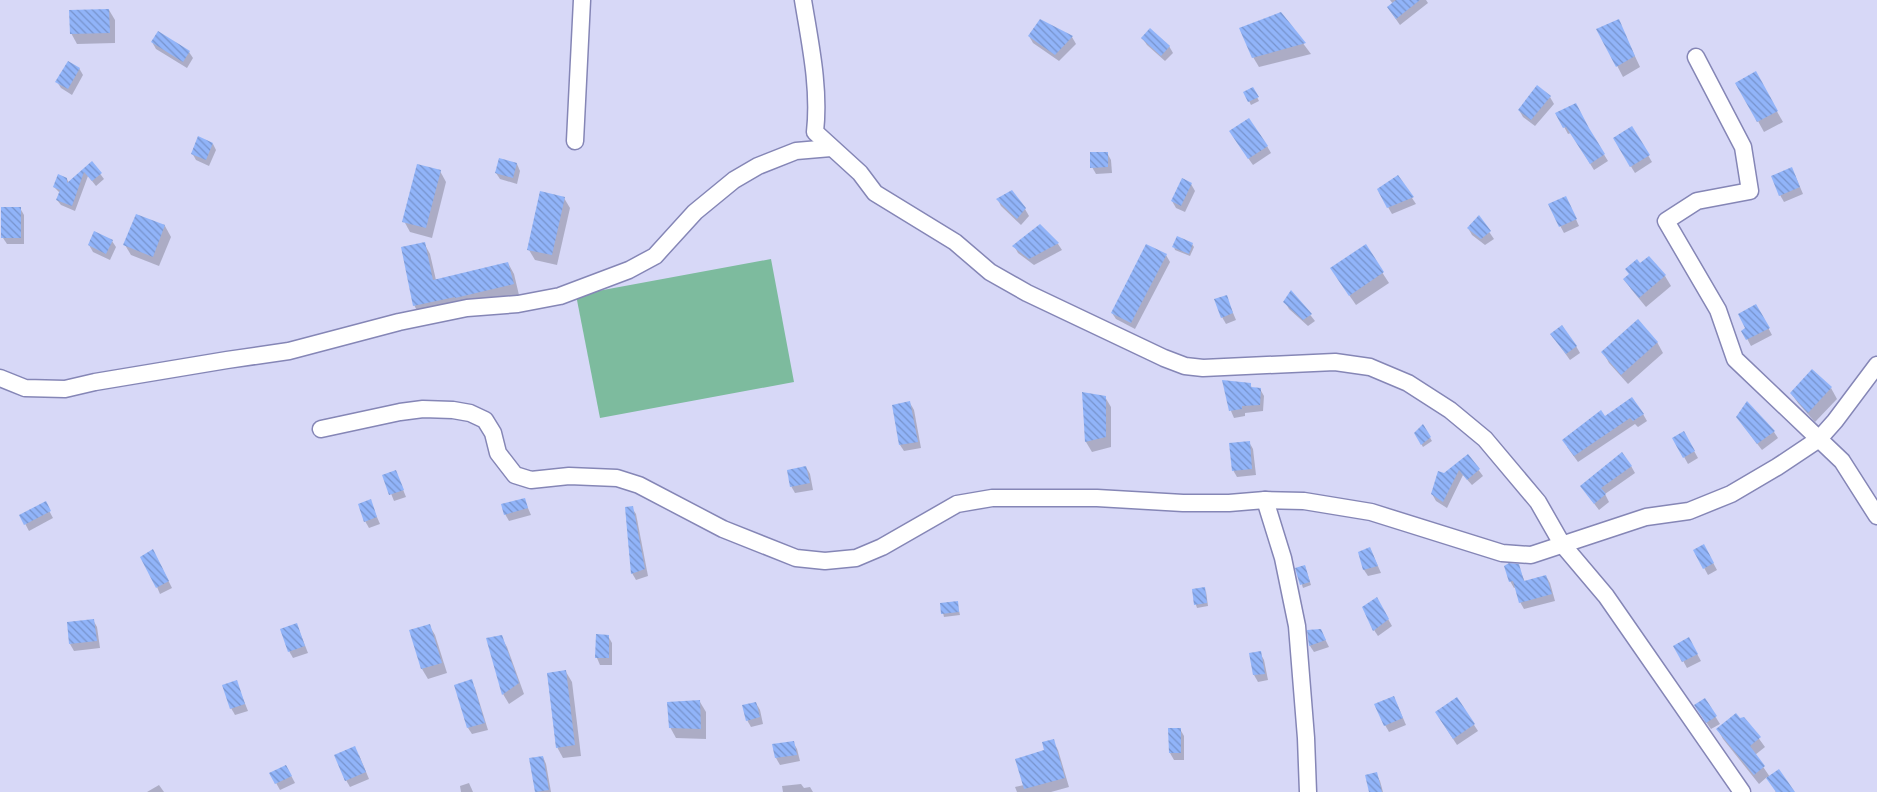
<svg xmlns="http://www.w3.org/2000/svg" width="1877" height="792" font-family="Arial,sans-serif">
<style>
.pitch{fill:#7dbb9e}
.shadow{fill:#0003}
.building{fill:url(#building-back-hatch)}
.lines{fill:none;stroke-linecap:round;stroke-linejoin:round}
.minor-casing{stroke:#8586b6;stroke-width:19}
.minor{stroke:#fff;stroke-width:16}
</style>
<defs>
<pattern id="building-back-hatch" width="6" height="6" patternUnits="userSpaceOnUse" patternTransform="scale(1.25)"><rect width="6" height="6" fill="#91b4f9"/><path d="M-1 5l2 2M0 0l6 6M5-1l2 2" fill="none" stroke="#7793cc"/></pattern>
</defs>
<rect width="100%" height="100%" fill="#d7d8f7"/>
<!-- pitch -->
<path class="pitch" d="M771 259 794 382 600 418 576 295Z"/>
<!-- shadow -->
<g class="shadow">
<path d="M1390 0H1426L1428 3 1400 25 1388 8 1393 4Z"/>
<path d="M109 10 115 20V43L77 44 71 33Z"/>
<path d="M1281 14 1311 54 1259 67 1253 57Z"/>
<path d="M1618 20 1640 67 1623 77 1598 29Z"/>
<path d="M1040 21 1072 37 1076 44 1059 61 1033 43 1029 36Z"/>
<path d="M1143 39 1169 46 1173 53 1165 61 1147 45Z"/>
<path d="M152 42 189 52 193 58 187 68 156 49Z"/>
<path d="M79 68 83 75 72 95 61 88 57 82Z"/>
<path d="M1755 73 1783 122 1764 132 1737 83Z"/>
<path d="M1253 89 1259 101 1251 105 1245 93Z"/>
<path d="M1550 97 1554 104 1535 126 1523 117 1519 110Z"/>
<path d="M1557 114 1590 132 1608 161 1594 170 1571 133 1568 134Z"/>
<path d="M1632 128 1652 162 1635 173 1614 139Z"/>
<path d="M1234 138 1267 146 1271 153 1253 165Z"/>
<path d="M213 144 216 150 209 166 196 160 192 153Z"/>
<path d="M1107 153 1111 160 1112 173 1096 174 1092 167Z"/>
<path d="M92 163 104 179 96 186 88 176 75 211 61 205 57 200 60 193 54 187 67 179 69 183Z"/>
<path d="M517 164 520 171 517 184 500 179 496 173Z"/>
<path d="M440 171 446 182 432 238 410 232 404 221Z"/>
<path d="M1795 175 1803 194 1784 202 1780 195Z"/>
<path d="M1398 177 1416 204 1392 214 1378 190Z"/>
<path d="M1191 184 1195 191 1185 212 1176 208 1172 201Z"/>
<path d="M564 198 570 208 557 265 535 260 529 250Z"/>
<path d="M998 200 1025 209 1029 216 1021 225 1001 206Z"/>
<path d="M1569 204 1579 226 1564 233 1549 205Z"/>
<path d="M20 208 24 215V244H7L3 238Z"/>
<path d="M137 215 165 226 171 237 159 266 131 255 125 245Z"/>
<path d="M1479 217 1494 239 1485 245 1472 235 1468 228Z"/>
<path d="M1040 225 1058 244 1062 250 1034 265 1018 253 1014 246Z"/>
<path d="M112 241 116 247 110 260 93 252 89 245Z"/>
<path d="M424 243 430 254 436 280 508 263 514 274 519 295 462 308 420 316 414 305Z"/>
<path d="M1192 244 1194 247 1190 256 1175 250 1174 247Z"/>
<path d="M1365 246 1389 283 1356 305 1338 279Z"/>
<path d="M1166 255 1170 262 1135 329 1116 319 1112 313Z"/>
<path d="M1665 276 1671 286 1646 307 1631 289 1625 279Z"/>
<path d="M1292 292 1315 321 1308 326 1289 309 1285 302Z"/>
<path d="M1226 296 1236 320 1226 324 1222 317Z"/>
<path d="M1756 305 1772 335 1751 346 1743 331 1747 329Z"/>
<path d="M1556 341 1576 346 1580 353 1570 360Z"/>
<path d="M1657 342 1663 353 1628 384 1609 363 1603 352Z"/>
<path d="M1224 381 1250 384 1252 388 1260 389 1264 396 1263 411 1245 413V416L1234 418 1231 411Z"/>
<path d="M1831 388 1837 399 1815 422 1798 403 1791 393Z"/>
<path d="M1083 393 1105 397 1111 407V447L1092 452 1086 442Z"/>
<path d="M910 403 914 410 921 448 904 451 900 445Z"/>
<path d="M1643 414 1647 421 1638 427 1635 424 1578 462 1567 447 1605 418Z"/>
<path d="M1742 424 1774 432 1778 438 1762 450Z"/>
<path d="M1423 426 1432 441 1423 447 1415 433Z"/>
<path d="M1684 433 1698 458 1688 464 1674 439Z"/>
<path d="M1249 442 1253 449 1256 475 1237 477 1233 470Z"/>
<path d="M1468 456 1483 476 1472 485 1463 475 1447 508 1436 501 1432 494Z"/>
<path d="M1631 466 1635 473 1605 494 1609 502 1599 510 1586 493Z"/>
<path d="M806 467 810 474 813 490 795 493 791 486Z"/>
<path d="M396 472 406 497 394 501 384 476Z"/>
<path d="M524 499 531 515 509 521 505 514Z"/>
<path d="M370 501 380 524 369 528 365 521Z"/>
<path d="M45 503 53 518 29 531 21 516Z"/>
<path d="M632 508 636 514 648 576 636 580 632 573Z"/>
<path d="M1704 546 1717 570 1708 575 1695 551Z"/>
<path d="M1370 548 1381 573 1368 576 1364 570Z"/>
<path d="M157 558 172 588 160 594 157 587Z"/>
<path d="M1518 565 1525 582 1546 576 1550 583 1555 601 1524 609 1520 602 1516 587 1514 588 1510 581Z"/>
<path d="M1305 566 1311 585 1303 588 1297 569Z"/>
<path d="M1206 591 1208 606 1197 608 1196 605Z"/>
<path d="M1376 598 1392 626 1378 636 1374 630Z"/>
<path d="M957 602 960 615 944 617 941 604Z"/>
<path d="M93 620 97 627 100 648 74 651 70 644Z"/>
<path d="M297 625 308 653 293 658 289 651Z"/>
<path d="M429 625 435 635 447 673 428 679 422 669Z"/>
<path d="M1309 631 1324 637 1329 647 1314 652 1310 646Z"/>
<path d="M608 636 612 643V665H600L597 658Z"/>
<path d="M501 637 507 647 524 694 509 704 503 694Z"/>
<path d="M1689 639 1701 661 1687 668 1675 646Z"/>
<path d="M1260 653 1264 660 1268 680 1258 682 1254 675 1251 654Z"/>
<path d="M566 672 572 682 581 756 563 758 557 747Z"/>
<path d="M236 681 248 711 235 715 231 708Z"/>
<path d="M471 681 475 688 488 730 472 734 468 728Z"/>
<path d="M1457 699 1478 731 1457 745 1440 719Z"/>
<path d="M1705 700 1720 724 1711 729 1699 712Z"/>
<path d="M700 702 706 712V739L676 738 670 727Z"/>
<path d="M756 703 760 710 763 724 751 727 747 720Z"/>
<path d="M1397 704 1406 725 1389 732 1385 725Z"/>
<path d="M1744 718 1765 747 1755 755 1770 777 1793 792H1775L1776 791 1767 777 1759 784 1723 739 1718 730Z"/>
<path d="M1169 729H1180L1184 736V760H1174L1170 753Z"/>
<path d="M1053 741 1058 750 1069 787 1051 792H1017L1015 787 1024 785Z"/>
<path d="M793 742 797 749 800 761 780 765 776 758 774 745Z"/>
<path d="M359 755 369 779 350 787 346 780Z"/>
<path d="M543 757 546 764 551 792H536L531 759Z"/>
<path d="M286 766 295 783 280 790 271 774Z"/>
<path d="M1376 774 1380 781 1383 792H1370Z"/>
<path d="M469 783 473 792H461L460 786Z"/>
<path d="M801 784 804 788 810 787 813 792H783L782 786Z"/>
<path d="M159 785 164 792H147Z"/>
</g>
<!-- building -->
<g class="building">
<path d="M1396 0H1420L1396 19 1387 7Z"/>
<path d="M109 9 110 33 70 34 69 10Z"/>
<path d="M1281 12 1306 43 1252 58 1239 28Z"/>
<path d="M1040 19 1073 36 1055 55 1028 36Z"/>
<path d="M1619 19 1635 56 1616 67 1596 29Z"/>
<path d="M1150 28 1170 46 1161 56 1141 38Z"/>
<path d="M158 31 190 51 183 62 151 42Z"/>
<path d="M68 61 80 68 68 89 55 82Z"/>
<path d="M1756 71 1778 111 1757 122 1735 83Z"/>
<path d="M1537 85 1551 96 1531 120 1518 110Z"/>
<path d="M1253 87 1259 97 1248 102 1243 92Z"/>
<path d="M1576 103 1589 128 1605 154 1590 164 1566 127 1563 128 1555 113Z"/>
<path d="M1249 118 1268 146 1248 159 1229 131Z"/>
<path d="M1632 126 1650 155 1630 167 1613 138Z"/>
<path d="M198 136 213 143 206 160 191 154Z"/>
<path d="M1090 152H1108V167L1090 168Z"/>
<path d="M499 158 517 163 513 178 495 173Z"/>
<path d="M92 161 102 173 92 181 84 172 72 206 56 200 60 190 53 187 58 174 67 178V183Z"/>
<path d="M417 164 441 170 426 228 402 222Z"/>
<path d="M1792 167 1800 187 1779 196 1771 176Z"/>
<path d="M1398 175 1414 197 1387 208 1377 189Z"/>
<path d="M1182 178 1192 183 1181 206 1171 201Z"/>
<path d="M1012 190 1026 208 1017 219 996 199Z"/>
<path d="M540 191 565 197 552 255 527 250Z"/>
<path d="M1566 196 1577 219 1559 227 1548 204Z"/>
<rect x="1" y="207" width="20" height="31"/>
<path d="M136 214 165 225 153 257 123 245Z"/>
<path d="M1479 215 1491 231 1481 239 1467 228Z"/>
<path d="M1040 224 1059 243 1029 259 1012 246Z"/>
<path d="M94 231 113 240 106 254 88 245Z"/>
<path d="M1177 236 1193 243 1189 254 1172 247Z"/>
<path d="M425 242 433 280 508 262 514 284 455 298V297L413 306 401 247Z"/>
<path d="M1146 244 1167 254 1131 323 1111 313Z"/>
<path d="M1366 244 1384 272 1349 296 1330 268Z"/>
<path d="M1649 256 1666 275 1639 298 1623 279 1629 274 1625 269 1637 259 1640 263Z"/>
<path d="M1291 290 1312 314 1303 320 1283 302Z"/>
<path d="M1227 295 1233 313 1221 318 1214 299Z"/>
<path d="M1756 304 1770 328 1746 340 1741 331 1745 328 1738 314Z"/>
<path d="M1638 319 1658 342 1621 375 1601 352Z"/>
<path d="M1562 325 1577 346 1566 354 1550 334Z"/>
<path d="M1812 369 1832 387 1808 413 1790 393Z"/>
<path d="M1222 380 1251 383V387L1261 388 1260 405 1242 406V409L1229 411Z"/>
<path d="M1082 392 1106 396V437L1085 442Z"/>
<path d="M1632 397 1644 414 1633 421 1630 418 1574 456 1562 440 1601 410 1605 416Z"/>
<path d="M910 401 918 442 899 445 892 405Z"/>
<path d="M1747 401 1775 431 1757 444 1736 417Z"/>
<path d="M1423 424 1431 437 1421 445 1414 433Z"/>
<path d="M1684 431 1695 451 1683 458 1672 438Z"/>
<path d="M1250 441 1252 469 1232 471 1229 443Z"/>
<path d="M1622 452 1632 466 1601 488 1606 494 1594 504 1580 486Z"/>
<path d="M1468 454 1480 469 1467 480 1459 470 1443 502 1431 494 1438 471 1444 473Z"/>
<path d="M806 466 810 483 790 487 787 470Z"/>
<path d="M396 470 404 490 389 495 382 475Z"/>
<path d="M525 498 528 508 504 515 501 504Z"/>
<path d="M371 499 377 517 364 522 358 504Z"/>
<path d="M46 501 51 511 24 525 19 515Z"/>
<path d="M633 506 645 569 631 574 625 507Z"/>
<path d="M1704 544 1714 563 1703 569 1693 550Z"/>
<path d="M1370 547 1378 566 1363 570 1358 552Z"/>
<path d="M153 549 169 581 156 588 140 557Z"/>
<path d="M1509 563 1519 564 1524 581 1546 575 1552 594 1519 603 1513 581 1509 582 1504 566Z"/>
<path d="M1305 565 1310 582 1300 585 1295 568Z"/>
<path d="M1205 587 1207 603 1194 605 1192 589Z"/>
<path d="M1377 597 1389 619 1373 631 1362 607Z"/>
<path d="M958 601 959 612 941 614 940 603Z"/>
<path d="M94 619 97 641 69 644 67 622Z"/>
<path d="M297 623 305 646 288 652 280 629Z"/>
<path d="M430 624 442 663 421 669 409 630Z"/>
<path d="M1321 629 1326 640 1309 646 1307 630Z"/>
<path d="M596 634 609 635V658H595Z"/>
<path d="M502 635 519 683 502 695 486 638Z"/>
<path d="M1689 637 1698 654 1682 662 1673 646Z"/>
<path d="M1261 651 1265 674 1253 675 1249 653Z"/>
<path d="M566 670 575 745 556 748 547 673Z"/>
<path d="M472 679 485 723 467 728 454 685Z"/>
<path d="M237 680 245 704 230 709 222 685Z"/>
<path d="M1394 696 1403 718 1384 726 1374 704Z"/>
<path d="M1457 697 1475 724 1453 739 1435 712Z"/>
<path d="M1705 698 1717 716 1706 723 1694 705Z"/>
<path d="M700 700 701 729 669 728 667 702Z"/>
<path d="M756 702 760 717 746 721 742 705Z"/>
<path d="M1736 713 1740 718 1744 717 1761 737 1750 746 1765 766 1754 775 1716 729Z"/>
<path d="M1168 728H1181V753H1169Z"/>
<path d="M1054 739 1065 778 1024 789 1015 759 1044 750 1042 742Z"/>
<path d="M794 741 797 755 775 758 772 744Z"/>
<path d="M355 746 366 772 345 781 334 755Z"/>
<path d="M543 756 549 790 535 792 529 758Z"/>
<path d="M286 765 292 776 275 784 269 773Z"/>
<path d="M1779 769 1795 792H1776L1766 778Z"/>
<path d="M1377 772 1382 792H1369L1365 775Z"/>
</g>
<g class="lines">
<!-- minor casing -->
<g class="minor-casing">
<g id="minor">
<path d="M803 0C810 43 820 88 815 132L860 173 875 193 955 242 990 272 1027 293 1164 358 1185 366 1203 368 1335 362 1370 367 1408 383 1450 410 1485 439 1538 502 1562 544 1606 596 1742 792"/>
<path d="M1696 57 1743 147 1750 191 1697 201 1666 221 1718 310 1735 359 1842 461 1877 516"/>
<path d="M575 141 582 0"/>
<path d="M0 378 25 388 65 389 95 382 227 360 289 351 399 322 467 308 518 304 560 296 629 270 655 256 695 212 734 180 758 166 796 151 831 148"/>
<path d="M321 429 400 412 423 409 453 410 470 413 485 420 493 433 498 453 515 475 531 480 569 476 617 478 639 485 723 529 796 558 825 561 856 558 882 547 957 504 992 498H1097L1183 503H1229L1265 500 1304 501 1371 512 1502 553 1531 555 1646 517 1689 511 1731 494 1777 467 1819 439 1835 421 1877 365"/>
<path d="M1265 500 1283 558 1297 626 1306 738 1308 792"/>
</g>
</g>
<!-- minor -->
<use href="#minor" class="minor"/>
</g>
</svg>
